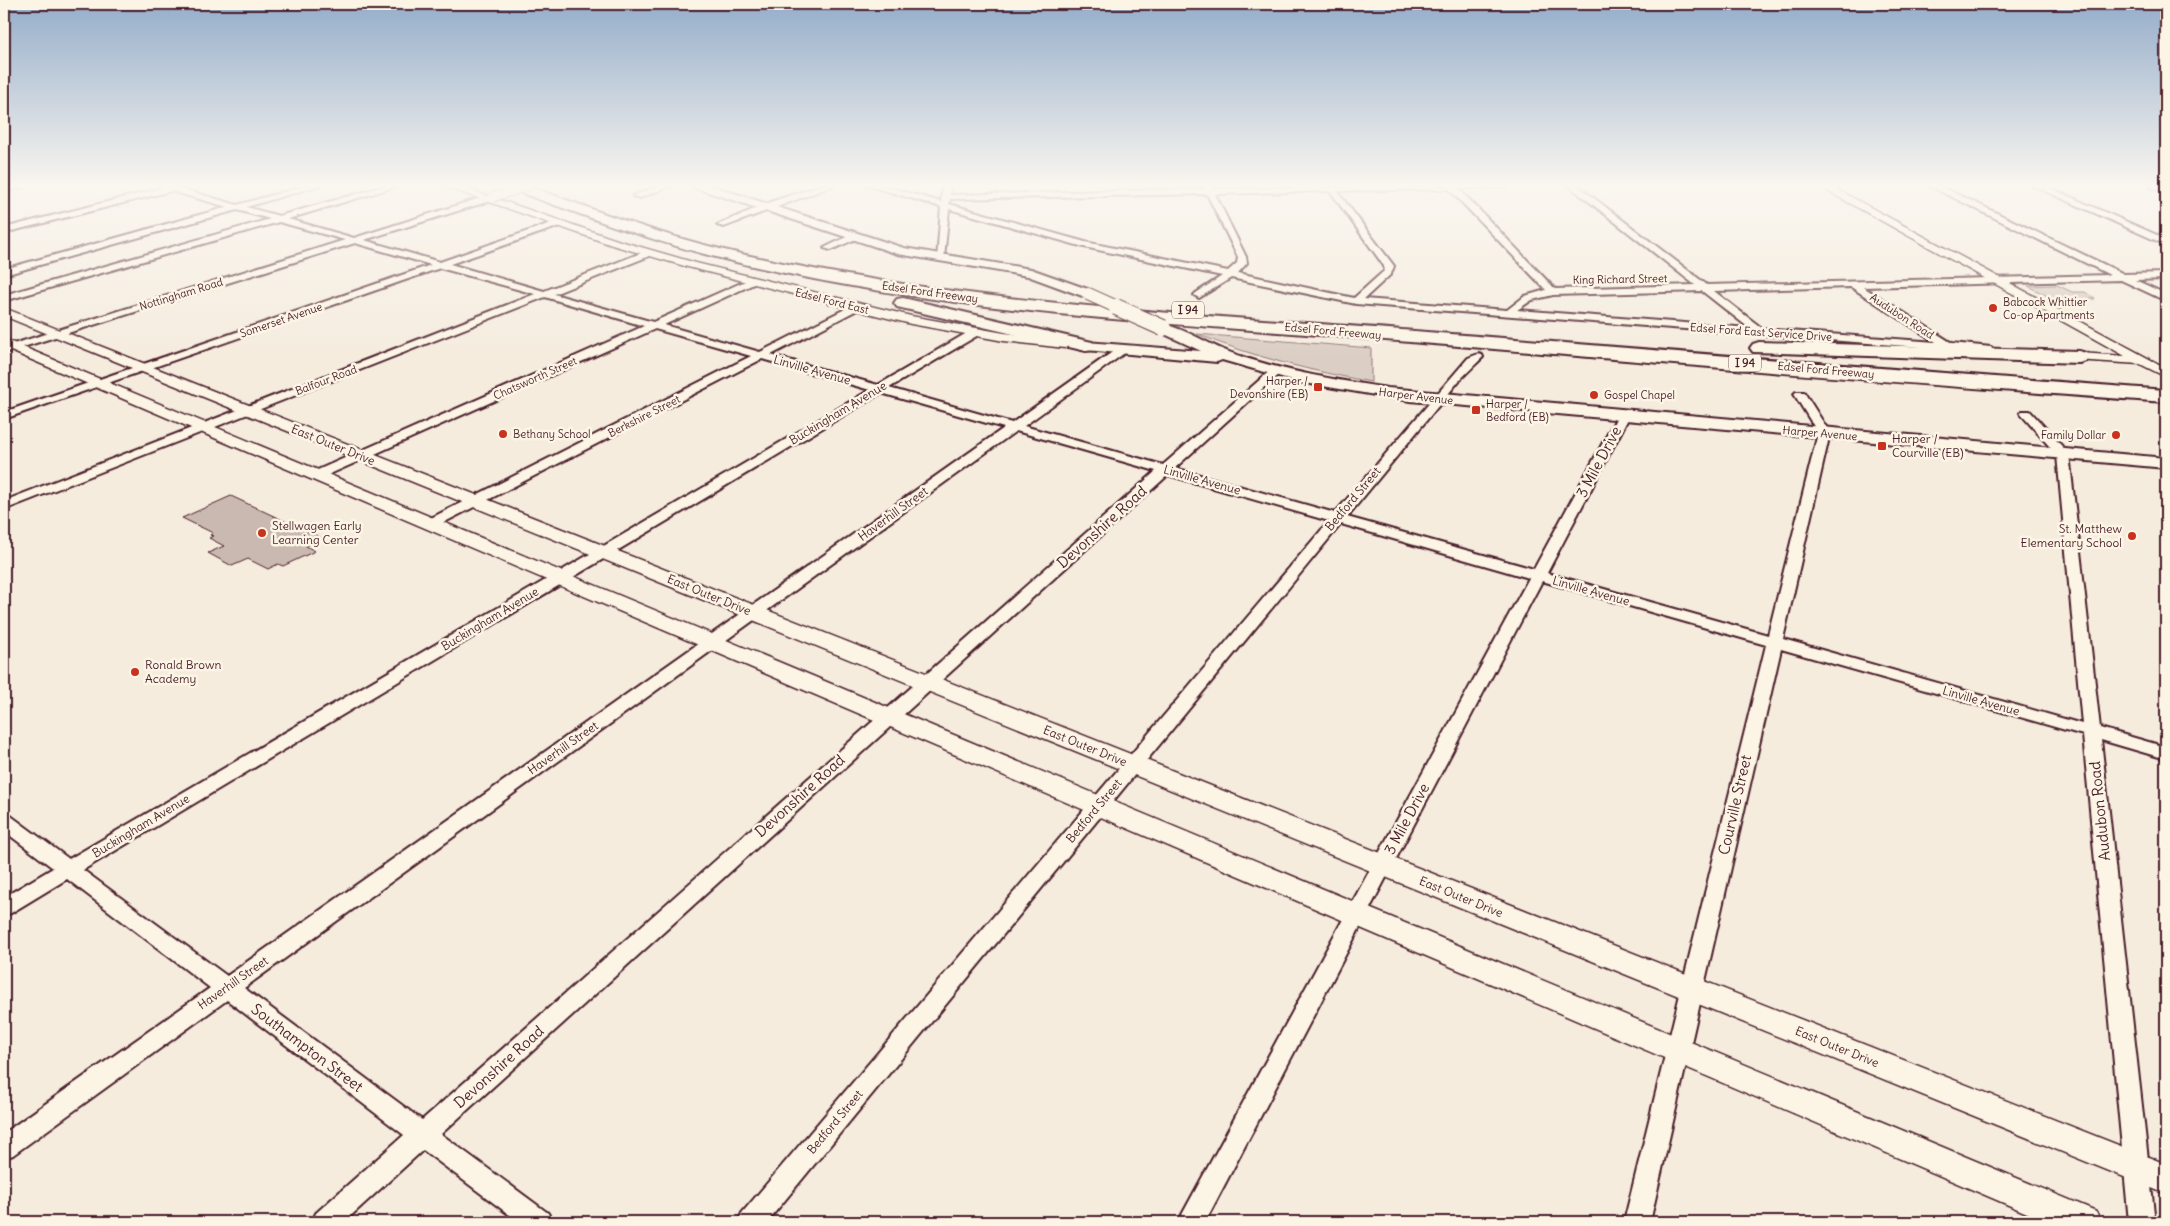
<svg xmlns="http://www.w3.org/2000/svg" width="2170" height="1226" font-family="Delius,sans-serif">
<style>
.green{fill:#dbcec4;stroke:#927678}
.building{fill:#cab9b1;stroke:#4a1f2b}
.lines{fill:none;stroke-linecap:round;stroke-linejoin:round}
.minor-casing{stroke:#4a1f2b;stroke-width:4}
.tertiary-casing{stroke:#4a1f2b;stroke-width:3}
.secondary-casing{stroke:#4a1f2b;stroke-width:4}
.motorway-casing{stroke:#4a1f2b;stroke-width:4}
.minor{fill:#fcf5e5;fill-rule:evenodd}
.tertiary{fill:#fcf5e5;fill-rule:evenodd}
.secondary{fill:#fcf5e5;fill-rule:evenodd}
.motorway{fill:#fcf5e5;fill-rule:evenodd}
.minor-bridge-casing{stroke:#4a1f2b;stroke-width:11;stroke-linecap:butt}
.secondary-bridge-far1-casing{stroke:#4a1f2b;stroke-width:14;stroke-linecap:butt}
.secondary-bridge-casing{stroke:#4a1f2b;stroke-width:18;stroke-linecap:butt}
.minor-bridge{stroke:#fcf5e5;stroke-width:9}
.secondary-bridge-far1{stroke:#fcf5e5;stroke-width:12}
.secondary-bridge{stroke:#fcf5e5;stroke-width:16}
.poi-dot{fill:#c8321e;stroke:#fcf5e5;stroke-width:2}
.labels{text-anchor:middle;stroke-width:5;stroke-linejoin:round;paint-order:stroke}
.far-street-label{font-size:11px;fill:#4a1f2b;stroke:#fcf5e5}
.far-poi-label{font-size:11px;fill:#4a1f2b;stroke:#fcf5e5;text-anchor:start}
.shield{fill:#fcf5e5;stroke:#7f5f63;stroke-width:1}
.shield-label{font-size:11px;font-weight:bold;fill:#4a1f2b}
.street-label{font-size:12px;fill:#4a1f2b;stroke:#fcf5e5}
.poi-label{font-size:12px;fill:#4a1f2b;stroke:#fcf5e5;text-anchor:start}
.near-street-label{font-size:15px;fill:#4a1f2b;stroke:#fcf5e5}
</style>
<rect width="100%" height="100%" fill="#f5ecde"/>
<filter id="ink" filterUnits="userSpaceOnUse"><feTurbulence type="fractalNoise" baseFrequency=".02" numOctaves="2"/><feDisplacementMap in="SourceGraphic" scale="10" xChannelSelector="R" yChannelSelector="G"/><feConvolveMatrix kernelMatrix="1 2 1 2 8 2 1 2 1" color-interpolation-filters="sRGB"/></filter>
<g filter="url(#ink)">
<!-- green -->
<g class="green">
<path d="M2057 285 2072 292H2085L2095 299 2055 300 2028 286Z"/>
<path d="M1197 334 1371 348V382C1311 371 1253 357 1197 334Z"/>
</g>
<!-- building -->
<path class="building" d="M231 496 295 526 310 524 307 531 322 538 306 546 315 551 283 566 278 564 268 569 248 559 232 566 208 553 224 546 209 538 213 536 210 535 213 533 182 518Z"/>
<g class="lines">
<!-- minor casing -->
<g class="minor-casing">
<g id="minor">
<path d="M15 185H30L4 192V188Z"/>
<path d="M155 185 172 186 237 205 308 185H321L246 207 279 216 388 185H401L288 219 354 238 490 195H496V199L364 240 440 262 554 222H560V226L450 264 544 291 646 251H652V255L554 294 653 322 750 279H756V283L664 325 760 352 853 305H859V309L771 355 878 385 972 330H980V334L889 388 1012 423 1118 348H1126L1127 350 1126 352 1024 426 1163 465 1272 369H1280L1281 371 1280 373 1175 468 1335 513 1468 358 1478 354 1482 355 1483 357C1475 365 1466 373 1458 382L1347 517 1534 569 1618 415 1624 412 1628 413 1630 415 1547 573 1768 635 1818 433 1794 394 1796 392H1804L1830 433 1783 639 2082 724 2057 455 2020 413 2022 411H2030L2069 454 2100 728 2166 747V759L2101 740 2155 1222H2129L2083 735 1781 649 1650 1222H1624L1766 645 1542 581 1205 1222H1178L1529 578 1341 524 767 1222H738L742 1213 1329 521 1168 475 441 1134 548 1213 552 1222H519L423 1150 344 1222H312L316 1213 404 1135 227 1000 13 1155 4 1158V1133L210 988 67 879 11 913 4 915V897L53 868 4 831V814L11 816 69 859 870 390 762 359 437 526H427L425 523 427 520 751 356 655 329 321 478H313L311 475 313 472 644 326 545 297 4 510V501L535 294 440 268 4 419V412L431 265 355 243 4 353V347L345 240 279 222 4 301V295L270 219 237 210 4 275V269L228 207 171 191 4 233V228L162 188ZM881 393 1004 428 227 976 83 870ZM1016 431 1156 471 422 1120 244 988Z"/>
<path d="M661 185H673L640 198 633 196Z"/>
<path d="M823 185H835L724 227 717 225 773 201Z"/>
<path d="M867 185H880L941 202 943 185H951L950 195 1205 189 1203 185H1211L1213 189 1509 185 1505 187 1458 188 1555 289 1695 285 1568 185H1577L1707 285 2110 275 1928 185H1938L2124 274 2166 273V279L2135 280 2166 294V301L2121 280 1863 287 1952 343 1991 347 1992 349 1987 352 1356 304 1231 278 1199 298 1194 295 1196 293 1222 276 1084 247 949 209 944 258 940 261 937 260 941 207ZM1449 189 1546 290 1525 296 1507 310 1364 299 1391 274 1394 266 1337 191ZM1330 191 1384 266V271L1354 298 1238 273 1247 263 1246 257 1215 194ZM1207 194 1238 257 1237 263 1228 271 1085 242 949 204 950 199ZM1851 287 1936 342 1763 329 1714 291ZM1702 291 1749 328 1517 310 1532 300 1553 295Z"/>
<path d="M2032 185H2043L2166 239V245Z"/>
<path d="M2149 185 2166 187V192L2150 187Z"/>
<path d="M855 233 858 234V238L831 250 824 248Z"/>
</g>
</g>
<!-- tertiary casing -->
<g class="tertiary-casing">
<g id="tertiary">
<path d="M441 185H456L620 241 696 263 911 316 1004 333 1065 340 1072 344 1065 348 1004 341 911 324 688 267 612 245Z"/>
<path d="M1817 185H1829L2166 368V377L2140 364 2074 360 2072 357 2079 353 2125 356Z"/>
<path d="M4 308 2166 1164V1194L4 316Z"/>
<path d="M4 339 2096 1211 2101 1222H2048L4 348Z"/>
</g>
</g>
<!-- secondary casing -->
<g class="secondary-casing">
<g id="secondary">
<path d="M692 185H709L904 248 1031 269 1093 291 1095 294 1088 298 1028 276 898 254 693 187Z"/>
<path d="M1163 324C1189 330 1212 347 1237 355 1286 372 1337 380 1388 388L2166 458V468L1410 401 1299 382 1222 360 1217 362 1086 350 1081 349 1079 346 1081 343 1086 342 1201 351 1158 331 1156 328 1158 325Z"/>
</g>
</g>
<!-- motorway casing -->
<g class="motorway-casing">
<g id="motorway">
<path d="M506 185H526C591 209 657 234 724 250 946 303 1175 313 1402 330 1656 350 1911 371 2166 390V402C1914 385 1662 363 1410 342 1178 323 942 315 716 257 645 239 577 213 508 188Z"/>
<path d="M903 298 1092 342 1095 346 1092 350 1086 351 897 307 894 303 897 299Z"/>
<path d="M1759 342 2079 351 2086 353 2088 357 2086 361 2079 363 1753 352 1750 348 1753 344Z"/>
</g>
</g>
<!-- minor -->
<use href="#minor" class="minor"/>
<!-- tertiary -->
<use href="#tertiary" class="tertiary"/>
<!-- secondary -->
<use href="#secondary" class="secondary"/>
<!-- motorway -->
<use href="#motorway" class="motorway"/>
<!-- minor-bridge casing -->
<g class="minor-bridge-casing">
<path id="minor-bridge" d="M493 197 530 185"/>
</g>
<!-- secondary-bridge-far1 casing -->
<g class="secondary-bridge-far1-casing">
<path id="secondary-bridge-far1" d="M1088 294 1119 308"/>
</g>
<!-- secondary-bridge casing -->
<g class="secondary-bridge-casing">
<path id="secondary-bridge" d="M1116 307 1163 328"/>
</g>
<!-- minor-bridge -->
<use href="#minor-bridge" class="minor-bridge"/>
<!-- secondary-bridge-far1 -->
<use href="#secondary-bridge-far1" class="secondary-bridge-far1"/>
<!-- secondary-bridge -->
<use href="#secondary-bridge" class="secondary-bridge"/>
</g>
</g>
<!-- sky -->
<linearGradient id="sky" x2="0" y2="1"><stop stop-color="#95adca"/><stop offset="0.52" stop-color="#faf6f0"/><stop offset="1" stop-color="#faf6f0" stop-opacity="0"/></linearGradient>
<rect width="2170" height="357" fill="url(#sky)"/>
<!-- markers -->
<g class="poi-dot">
<circle cx="1993" cy="308" r="5"/>
<rect x="1313" y="382" width="10" height="10" rx="2.5"/>
<circle cx="1594" cy="395" r="5"/>
<rect x="1471" y="405" width="10" height="10" rx="2.5"/>
<circle cx="503" cy="434" r="5"/>
<circle cx="2116" cy="435" r="5"/>
<rect x="1877" y="441" width="10" height="10" rx="2.5"/>
<circle cx="262" cy="533" r="5"/>
<circle cx="2132" cy="536" r="5"/>
<circle cx="135" cy="672" r="5"/>
</g>
<g class="labels">
<!-- far-street labels -->
<g class="far-street-label">
<text transform="translate(1620 279) rotate(-1)" y="4">King Richard Street</text>
<text transform="translate(930 292) rotate(8)" y="4">Edsel Ford Freeway</text>
<text transform="translate(181 294) rotate(-17)" y="4">Nottingham Road</text>
<text transform="translate(832 301) rotate(14)" y="4">Edsel Ford East</text>
<text transform="translate(1902 316) rotate(33)" y="4">Audubon Road</text>
<text transform="translate(281 320) rotate(-19)" y="4">Somerset Avenue</text>
<text transform="translate(1333 331) rotate(5)" y="4">Edsel Ford Freeway</text>
<text transform="translate(1761 332) rotate(4)" y="4">Edsel Ford East Service Drive</text>
<text transform="translate(1826 370) rotate(5)" y="4">Edsel Ford Freeway</text>
<text transform="translate(535 378) rotate(-24)" y="4">Chatsworth Street</text>
<text transform="translate(326 380) rotate(-21)" y="4">Balfour Road</text>
<text transform="translate(1416 396) rotate(7)" y="4">Harper Avenue</text>
<text transform="translate(644 416) rotate(-27)" y="4">Berkshire Street</text>
<text transform="translate(1820 433) rotate(5)" y="4">Harper Avenue</text>
</g>
<!-- far-poi labels -->
<g class="far-poi-label">
<text x="2003" y="306">Babcock Whittier<tspan x="2003" dy="13">Co-op Apartments</tspan></text>
<text x="1308" y="385" text-anchor="end">Harper /<tspan x="1308" dy="13">Devonshire (EB)</tspan></text>
<text x="1604" y="399">Gospel Chapel</text>
<text x="1486" y="408">Harper /<tspan x="1486" dy="13">Bedford (EB)</tspan></text>
<text x="513" y="438">Bethany School</text>
<text x="2106" y="439" text-anchor="end">Family Dollar</text>
</g>
<!-- shield labels -->
<g class="shield">
<rect x="1172" y="301.5" width="32" height="17" rx="4"/>
<rect x="1729" y="354.5" width="32" height="17" rx="4"/>
</g>
<g class="shield-label">
<text x="1188" y="314">I 94</text>
<text x="1745" y="367">I 94</text>
</g>
<!-- street labels -->
<g class="street-label">
<text transform="translate(812 370) rotate(16)" y="4">Linville Avenue</text>
<text transform="translate(838 413) rotate(-31)" y="4">Buckingham Avenue</text>
<text transform="translate(333 445) rotate(22)" y="4">East Outer Drive</text>
<text transform="translate(1202 480) rotate(16)" y="4">Linville Avenue</text>
<text transform="translate(1353 499) rotate(-50)" y="4">Bedford Street</text>
<text transform="translate(893 514) rotate(-36)" y="4">Haverhill Street</text>
<text transform="translate(1591 591) rotate(16)" y="4">Linville Avenue</text>
<text transform="translate(709 595) rotate(22)" y="4">East Outer Drive</text>
<text transform="translate(490 619) rotate(-31)" y="4">Buckingham Avenue</text>
<text transform="translate(1981 701) rotate(16)" y="4">Linville Avenue</text>
<text transform="translate(1085 746) rotate(22)" y="4">East Outer Drive</text>
<text transform="translate(563 748) rotate(-35)" y="4">Haverhill Street</text>
<text transform="translate(1094 811) rotate(-50)" y="4">Bedford Street</text>
<text transform="translate(141 826) rotate(-31)" y="4">Buckingham Avenue</text>
<text transform="translate(1461 897) rotate(22)" y="4">East Outer Drive</text>
<text transform="translate(233 983) rotate(-35)" y="4">Haverhill Street</text>
<text transform="translate(1837 1047) rotate(22)" y="4">East Outer Drive</text>
<text transform="translate(835 1122) rotate(-50)" y="4">Bedford Street</text>
</g>
<!-- poi labels -->
<g class="poi-label">
<text x="1892" y="443">Harper /<tspan x="1892" dy="14">Courville (EB)</tspan></text>
<text x="272" y="530">Stellwagen Early<tspan x="272" dy="14">Learning Center</tspan></text>
<text x="2122" y="533" text-anchor="end">St. Matthew<tspan x="2122" dy="14">Elementary School</tspan></text>
<text x="145" y="669">Ronald Brown<tspan x="145" dy="14">Academy</tspan></text>
</g>
<!-- near-street labels -->
<g class="near-street-label">
<text transform="translate(1599 462) rotate(-62)" y="5">3 Mile Drive</text>
<text transform="translate(1102 527) rotate(-42)" y="5">Devonshire Road</text>
<text transform="translate(800 796) rotate(-42)" y="5">Devonshire Road</text>
<text transform="translate(1735 805) rotate(-77)" y="5">Courville Street</text>
<text transform="translate(2100 811) rotate(-96)" y="5">Audubon Road</text>
<text transform="translate(1407 819) rotate(-62)" y="5">3 Mile Drive</text>
<text transform="translate(307 1048) rotate(37)" y="5">Southampton Street</text>
<text transform="translate(499 1067) rotate(-42)" y="5">Devonshire Road</text>
</g>
</g>
<!-- margin -->
<rect width="2170" height="1226" fill="none" stroke="#fcf5e5" stroke-width="20"/>
<rect x="10" y="10" width="2150" height="1206" fill="none" stroke="#4a1f2b" stroke-width="2" filter="url(#ink)"/>
</svg>
